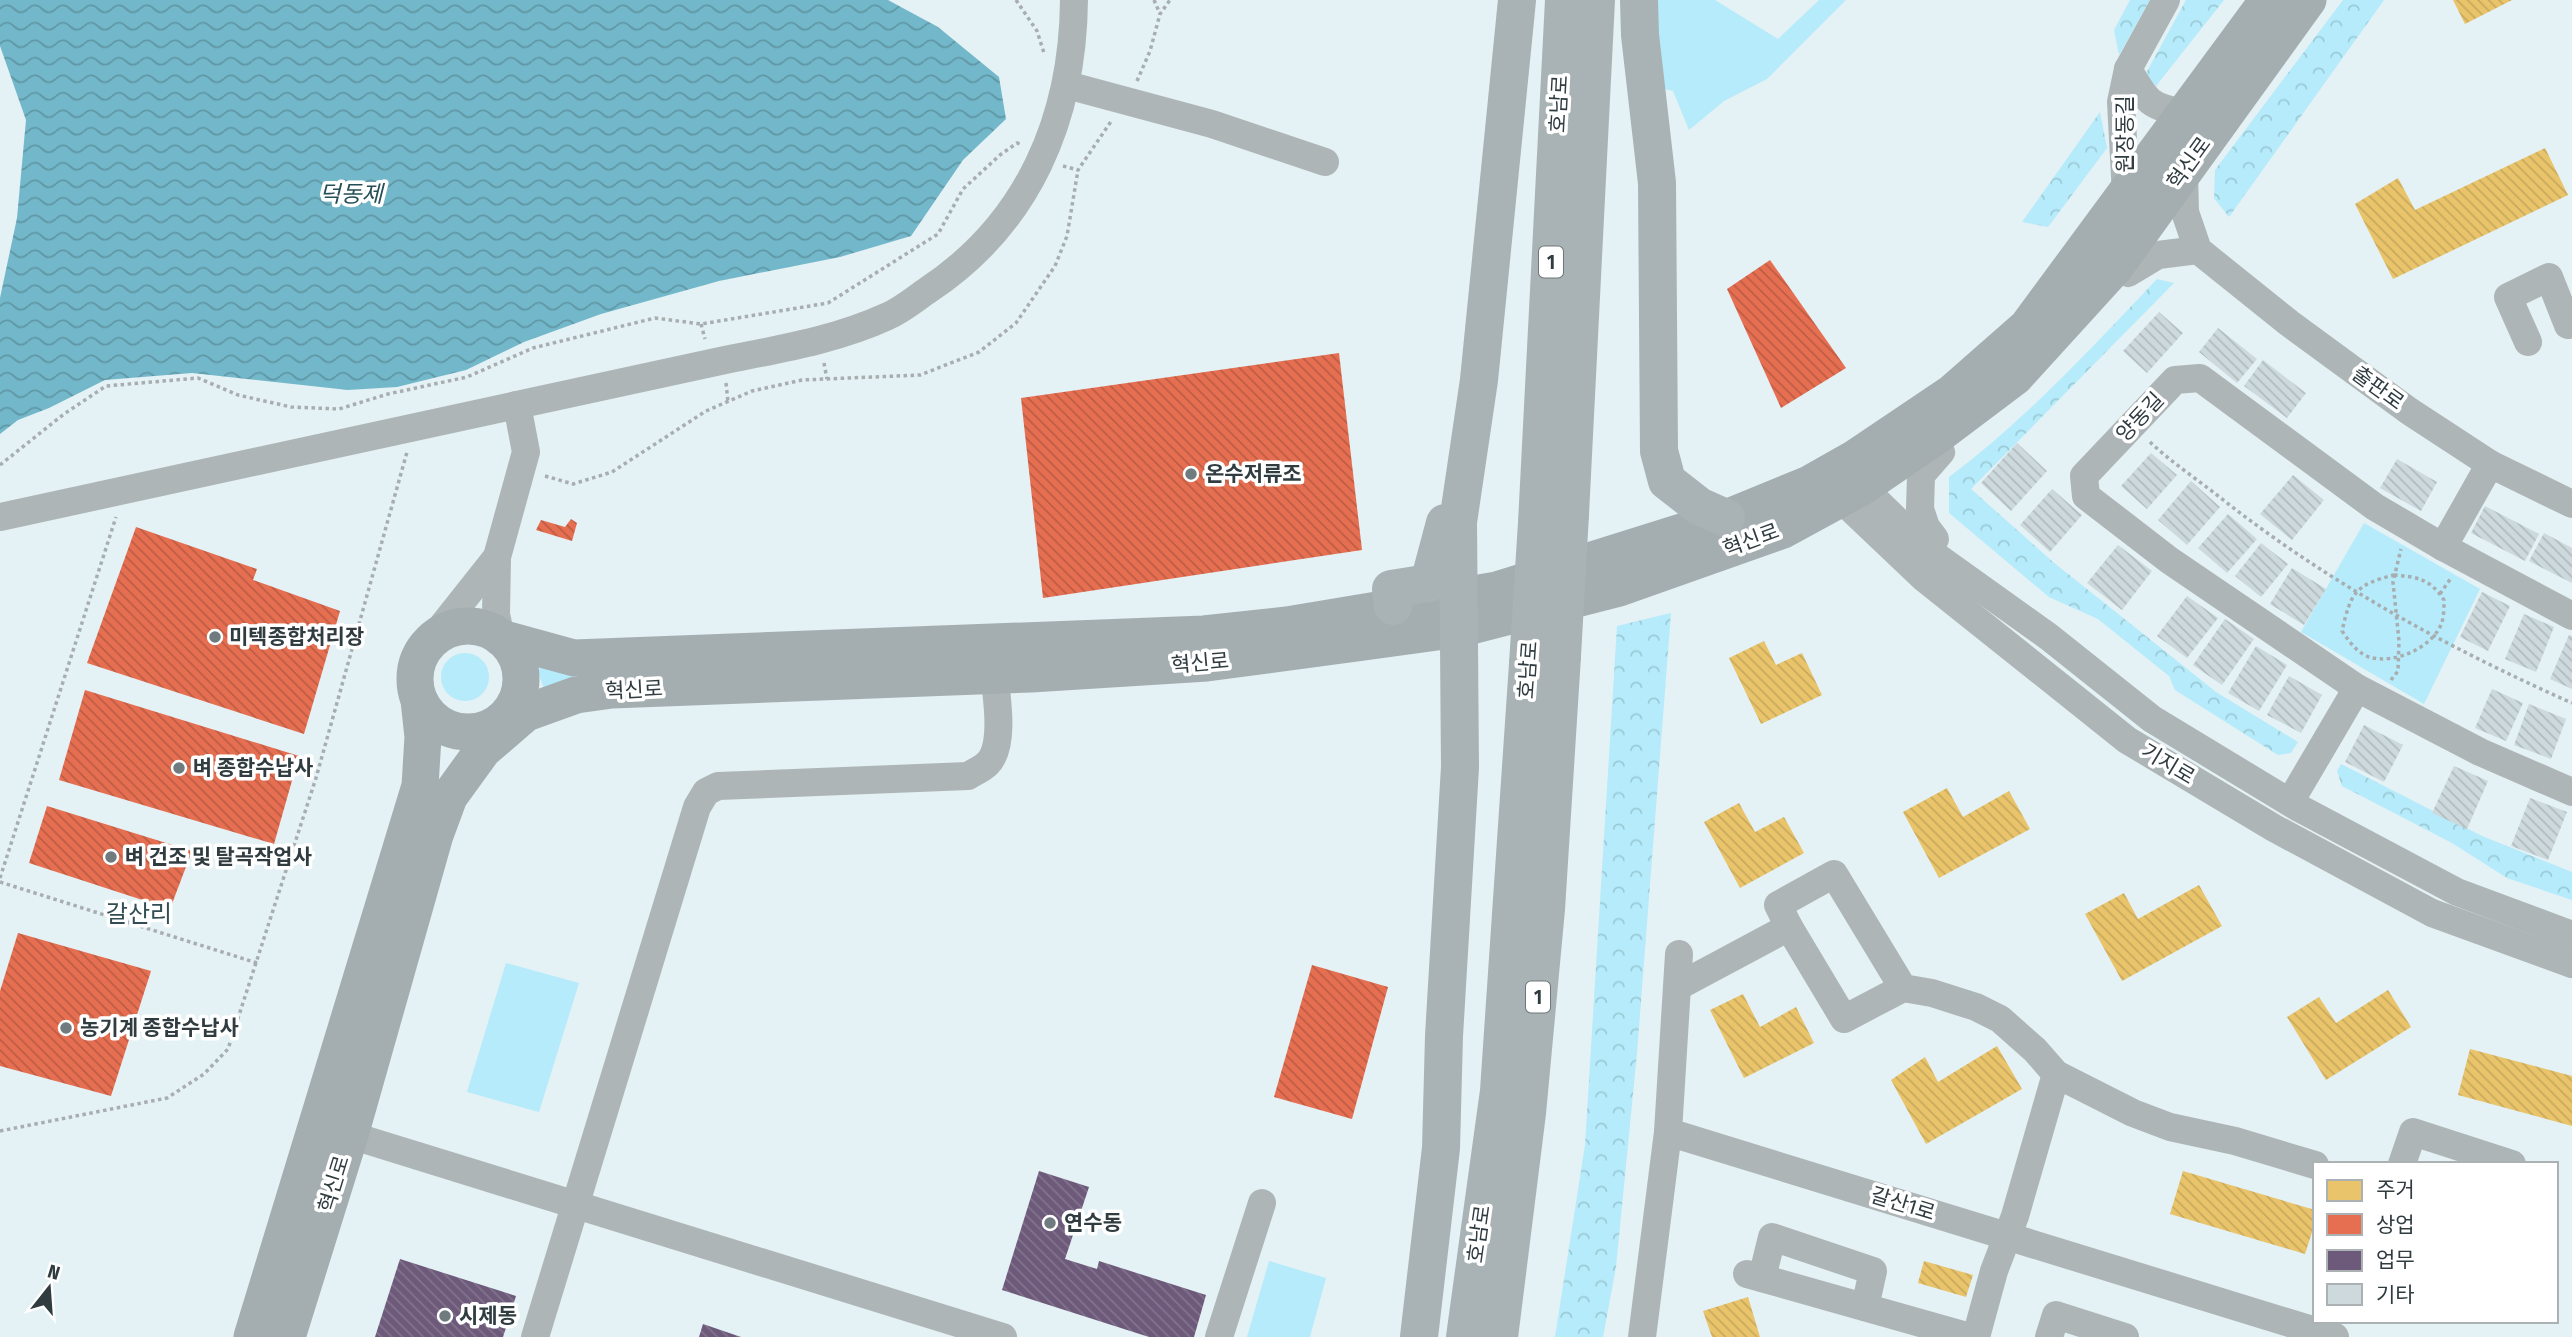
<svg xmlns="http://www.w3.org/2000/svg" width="2572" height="1337" font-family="'Fira Sans Condensed','Noto Sans KR',sans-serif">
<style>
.green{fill:#b5ebfa}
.forest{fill:url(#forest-crowns)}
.water{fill:url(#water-waves)}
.homes{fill:url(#homes-back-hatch)}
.shops{fill:url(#shops-back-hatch)}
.offices{fill:url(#offices-back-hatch)}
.building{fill:url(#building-back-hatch)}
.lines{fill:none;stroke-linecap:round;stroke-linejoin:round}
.path{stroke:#a8aeb0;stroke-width:3.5;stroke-dasharray:3.5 3.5;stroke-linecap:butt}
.minor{stroke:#aeb5b7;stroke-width:28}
.major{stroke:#a4aeb1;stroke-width:37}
.highway{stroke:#a9b3b5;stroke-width:38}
.highway-bridge{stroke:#a9b3b5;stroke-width:38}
.poi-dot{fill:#6f7b7f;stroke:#fff;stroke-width:2.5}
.labels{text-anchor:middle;stroke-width:7;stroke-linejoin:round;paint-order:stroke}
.shield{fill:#fff;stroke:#6e7679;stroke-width:2}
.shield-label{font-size:19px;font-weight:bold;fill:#303c40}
.street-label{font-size:21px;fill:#303c40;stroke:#fff}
.poi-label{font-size:21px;font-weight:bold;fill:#303c40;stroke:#fff;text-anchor:start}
.water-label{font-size:23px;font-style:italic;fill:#254e59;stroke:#fff}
.quarter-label{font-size:24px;fill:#334d55;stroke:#fff}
</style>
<defs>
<pattern id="forest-crowns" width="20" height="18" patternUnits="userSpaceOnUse" patternTransform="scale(1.75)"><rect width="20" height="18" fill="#b5ebfa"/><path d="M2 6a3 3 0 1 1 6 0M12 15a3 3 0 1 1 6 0" fill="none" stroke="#9ccad7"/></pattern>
<pattern id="water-waves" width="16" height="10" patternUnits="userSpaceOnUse" patternTransform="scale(1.75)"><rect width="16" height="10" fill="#73b8ca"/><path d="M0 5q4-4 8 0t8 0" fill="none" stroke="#5f97a5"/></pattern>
<pattern id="homes-back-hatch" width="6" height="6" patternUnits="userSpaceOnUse" patternTransform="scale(1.75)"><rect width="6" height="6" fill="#e9c46a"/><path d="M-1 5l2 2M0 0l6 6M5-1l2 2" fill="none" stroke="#c8a95d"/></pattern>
<pattern id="shops-back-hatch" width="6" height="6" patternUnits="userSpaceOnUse" patternTransform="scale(1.75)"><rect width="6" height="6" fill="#e76f51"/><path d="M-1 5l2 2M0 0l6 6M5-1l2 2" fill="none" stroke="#bc5c45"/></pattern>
<pattern id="offices-back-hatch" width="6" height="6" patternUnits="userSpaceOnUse" patternTransform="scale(1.75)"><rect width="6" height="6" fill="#6d597a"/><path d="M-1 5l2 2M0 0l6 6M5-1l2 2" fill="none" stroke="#82748d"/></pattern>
<pattern id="building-back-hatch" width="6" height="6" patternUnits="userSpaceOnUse" patternTransform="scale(1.75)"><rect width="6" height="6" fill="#cdd9dc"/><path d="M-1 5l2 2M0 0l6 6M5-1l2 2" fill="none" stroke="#b0bbbe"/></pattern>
</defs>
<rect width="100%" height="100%" fill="#e4f1f5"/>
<!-- green -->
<g class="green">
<path d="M1647 0H1715L1778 39 1819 0H1846L1767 79 1724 101 1689 130 1673 91 1653 86Z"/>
<path d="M2364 523 2480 589 2424 704 2301 632Z"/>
<circle cx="465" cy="677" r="24"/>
<path d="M534 660 576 666V682L548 690 543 686Z"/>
<path d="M506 963 579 983 539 1112 467 1092Z"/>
<path d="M1269 1261 1326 1278 1310 1337H1247Z"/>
</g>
<!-- forest -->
<g class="forest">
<path d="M2130 0H2150L2119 55 2114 30Z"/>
<path d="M2186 0H2224L2156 86 2145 75Z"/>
<path d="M2343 0H2384L2229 217 2214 198 2215 170Z"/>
<path d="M2100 112 2107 148 2048 227 2022 222Z"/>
<path d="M2157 279 2174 283 1971 489 2053 562 2216 692 2298 742 2291 753 2278 755 2175 690 2169 676 2098 619 2049 597 1949 513V477C2025 420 2091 349 2157 279Z"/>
<path d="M1671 613 1637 1053 1616 1267 1603 1337H1555L1585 1145 1617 626Z"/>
<path d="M2341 764 2482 836 2572 872V900L2507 878 2452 843 2342 786 2337 771Z"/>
</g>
<!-- water -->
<path class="water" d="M0 0H888L938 27 999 77 1006 119 963 160 911 236 840 257 719 281 601 314 524 342 466 370 397 387 348 390 192 373 105 380 49 408 18 420 0 434V298L17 218 26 120 0 46Z"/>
<!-- homes -->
<g class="homes">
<path d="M2453 0H2512L2465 24Z"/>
<path d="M2545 148 2568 195 2393 279 2355 204 2398 178 2415 210Z"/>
<path d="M1764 641 1776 665 1802 653 1822 695 1761 724 1729 658Z"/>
<path d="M1947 788 1963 817 2009 791 2030 829 1939 878 1903 812Z"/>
<path d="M1739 803 1755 832 1784 817 1804 853 1740 888 1704 822Z"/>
<path d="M2199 885 2222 926 2122 981 2085 914 2124 893 2138 919Z"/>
<path d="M2388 990 2411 1027 2326 1080 2287 1017 2319 997 2336 1023Z"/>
<path d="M1743 994 1760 1027 1796 1007 1814 1043 1744 1078 1710 1010Z"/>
<path d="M1997 1046 2022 1089 1926 1144 1891 1080 1925 1057 1938 1082Z"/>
<path d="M2470 1049 2572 1076V1126L2458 1095Z"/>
<path d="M2183 1171 2315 1210V1223L2305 1254 2170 1214Z"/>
<path d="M1924 1261 1973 1275 1966 1297 1918 1283Z"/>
<path d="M1748 1297 1760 1337H1712L1703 1311Z"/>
</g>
<!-- shops -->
<g class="shops">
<path d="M1770 260 1846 368 1781 408 1727 289Z"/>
<path d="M1339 353 1362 550 1043 598 1021 398Z"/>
<path d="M571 519 577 523 572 541 536 530 541 520 565 527Z"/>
<path d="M136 527 257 569 253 580 340 611 304 734 87 663Z"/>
<path d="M85 690 299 756 274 844 59 780Z"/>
<path d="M47 806 192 851 170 909 29 863Z"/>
<path d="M18 933 151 971 111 1096 0 1066V991Z"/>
<path d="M1312 965 1388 987 1352 1119 1274 1097Z"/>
</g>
<!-- offices -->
<g class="offices">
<path d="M1039 1171 1089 1187 1065 1259 1097 1269 1099 1261 1206 1295 1194 1337H1149L1002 1290Z"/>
<path d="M400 1259 516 1296 503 1337H375Z"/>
<path d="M703 1324 741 1337H699Z"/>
</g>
<!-- building -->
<g class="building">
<path d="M2159 312 2183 333 2147 373 2123 351Z"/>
<path d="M2218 328 2257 359 2237 383 2199 352Z"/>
<path d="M2263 360 2306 393 2287 418 2244 386Z"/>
<path d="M2017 443 2047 471 2011 511 1981 483Z"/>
<path d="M2151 453 2177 475 2147 509 2121 486Z"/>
<path d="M2397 459 2437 482 2421 511 2380 488Z"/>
<path d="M2293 475 2324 500 2292 540 2260 514Z"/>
<path d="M2191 481 2220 507 2187 545 2158 520Z"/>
<path d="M2052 489 2082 515 2050 552 2020 525Z"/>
<path d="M2485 506 2539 534 2525 561 2471 533Z"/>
<path d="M2228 514 2257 539 2227 573 2198 548Z"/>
<path d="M2544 533 2572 548V583L2529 561Z"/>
<path d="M2261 543 2288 564 2261 597 2235 576Z"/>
<path d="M2118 545 2152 571 2122 610 2087 583Z"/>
<path d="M2292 568 2326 589 2304 625 2270 604Z"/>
<path d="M2482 592 2510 606 2488 651 2460 637Z"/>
<path d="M2187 596 2218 618 2187 658 2157 636Z"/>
<path d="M2524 614 2554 627 2536 672 2505 659Z"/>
<path d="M2225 619 2254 639 2222 685 2193 665Z"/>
<path d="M2569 635 2572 636V689L2550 679Z"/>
<path d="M2256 646 2287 665 2259 711 2228 693Z"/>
<path d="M2289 676 2322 695 2301 733 2267 715Z"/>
<path d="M2492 689 2523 703 2506 741 2475 728Z"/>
<path d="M2529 704 2566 719 2551 759 2514 745Z"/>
<path d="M2364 725 2403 745 2384 782 2345 762Z"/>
<path d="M2454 766 2488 781 2467 829 2432 813Z"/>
<path d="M2530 798 2567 812 2548 860 2511 846Z"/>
</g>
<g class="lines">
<!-- path -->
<g class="path">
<path d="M1016 0 1037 31 1044 53"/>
<path d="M1154 0 1160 14"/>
<path d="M1137 81 1150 51 1160 14 1170 0"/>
<path d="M1063 166 1078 170 1112 120"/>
<path d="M701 324 705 339"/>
<path d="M824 363 827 379"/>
<path d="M726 383 728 402"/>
<path d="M2150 442C2170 461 2195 478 2217 495 2325 581 2446 647 2572 703"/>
<path d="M0 465 64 414 106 386 198 378 238 395 291 407 339 409 388 394 467 377 533 348 655 318 701 324 828 303 938 234 963 189 1000 155 1017 143 1020 144"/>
<path d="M545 476 573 484 612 472 706 411 752 391 802 380 920 375 979 352 1016 323 1055 266 1067 236 1078 170"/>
<path d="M2394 575C2418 577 2430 579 2444 600 2444 607 2444 615 2442 622 2434 647 2394 665 2369 657 2356 652 2349 641 2342 631 2351 592 2355 585 2394 575Z"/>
<path d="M2440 594 2451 578"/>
<path d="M2391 680 2398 671 2399 641 2393 582 2401 549"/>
<path d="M0 878 116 517"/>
<path d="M0 882 257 963"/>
<path d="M0 1131 167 1098 204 1074 228 1049 316 778 407 452"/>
</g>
<!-- minor -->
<g class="minor">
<path d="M2128 69C2146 100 2148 107 2185 113"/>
<path d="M1067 85 1212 124 1325 162"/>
<path d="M2184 170 2185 212 2198 250 2289 323 2409 411 2490 464 2572 504"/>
<path d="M2126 195 2121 102 2128 69 2166 0"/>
<path d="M2116 266 2128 273 2158 255 2198 250"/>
<path d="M2528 342 2508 297 2549 277 2568 325"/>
<path d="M1848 473 1926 549 2049 637 2152 719 2299 808 2457 892 2572 935"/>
<path d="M1826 485 1924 578 2127 740 2274 828 2432 913 2572 964"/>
<path d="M0 517 517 405"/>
<path d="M2443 547 2490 464"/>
<path d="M1926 549 1935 539 1926 527 1920 509 1921 475 1941 452 1934 438"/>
<path d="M2572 616 2443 547 2375 507 2200 378 2175 380 2084 476 2086 496 2169 560 2357 688 2480 752 2572 792"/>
<path d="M501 638 496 614 497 557 526 452 517 405C586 390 655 375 725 360 780 349 836 340 888 316 902 310 915 299 928 290 1029 223 1073 118 1074 0"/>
<path d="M432 639 497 557"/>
<path d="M2290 802 2357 688"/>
<path d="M1677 987 1789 927"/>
<path d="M1903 988 1834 874 1778 905 1789 927 1844 1019 1903 988 1932 993 1976 1007 2000 1019 2035 1050 2056 1074 2133 1113 2170 1127 2235 1141 2315 1165"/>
<path d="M1668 1132 2335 1337"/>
<path d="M350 1135 1003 1337"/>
<path d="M2402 1164 2413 1132 2512 1164"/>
<path d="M1747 1274 1970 1337"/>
<path d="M1762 1278 1772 1237 1873 1271 1865 1307"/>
<path d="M535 1337 697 807 706 792 718 786 968 776C974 772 982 769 987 764 1008 745 994 682 992 655"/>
<path d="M1219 1337 1262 1203"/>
<path d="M1642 1337 1668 1132 1679 954"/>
<path d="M1976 1337 1994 1271 2015 1216 2056 1074"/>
<path d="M2049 1337 2056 1315 2125 1337"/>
</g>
<!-- major -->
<g class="major">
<circle cx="468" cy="679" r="53"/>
<path d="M501 638 574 658 1204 634 1287 625 1497 590 1726 518 1809 484 1855 458 1953 392 2027 327 2268 0"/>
<path d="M252 1337 420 786 423 737 419 700"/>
<path d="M287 1337 350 1135 435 835 449 797 483 750 526 713 576 695 612 690 1031 674 1207 663 1357 643 1459 629 1619 588 1783 530 1862 487 1934 438 2015 377 2116 266 2308 0"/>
</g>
<!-- highway -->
<g class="highway">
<path d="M1639 0 1640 35 1657 183 1659 451 1667 481 1699 506 1726 518"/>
<path d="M1570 514 1596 0"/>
<path d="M1537 523 1564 0"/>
<path d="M1393 606 1391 589 1429 583 1445 523"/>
<path d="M1419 1337 1441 1148 1444 1036 1460 767 1458 522 1479 380 1517 0"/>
<path d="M1465 1337 1499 1091 1528 664"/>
<path d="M1499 1337 1527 1113 1546 909 1562 656"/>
</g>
<!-- highway-bridge -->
<g class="highway-bridge">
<path d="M1562 656 1570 514"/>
<path d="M1528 664 1537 523"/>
</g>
</g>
<!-- markers -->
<g class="poi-dot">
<circle cx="1191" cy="474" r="7"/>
<circle cx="215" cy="637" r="7"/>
<circle cx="179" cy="768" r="7"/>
<circle cx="111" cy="857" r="7"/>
<circle cx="66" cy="1028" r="7"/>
<circle cx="1050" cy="1223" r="7"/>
<circle cx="445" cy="1316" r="7"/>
</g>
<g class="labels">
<!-- shield labels -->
<g class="shield">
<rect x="1539" y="246.5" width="24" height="31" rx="5"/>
<rect x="1526" y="981.5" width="24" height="31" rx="5"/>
</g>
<g class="shield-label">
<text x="1551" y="269">1</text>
<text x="1538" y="1004">1</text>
</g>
<!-- street labels -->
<g class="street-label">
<text transform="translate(1559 104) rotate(-87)" y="7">호남로</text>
<text transform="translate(2125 134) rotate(-90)" y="7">원장동길</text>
<text transform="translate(2189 163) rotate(-54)" y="7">혁신로</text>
<text transform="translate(2378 388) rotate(36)" y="7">출판로</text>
<text transform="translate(2140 417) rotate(-47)" y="7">양동길</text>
<text transform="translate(1751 540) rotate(-20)" y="7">혁신로</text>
<text transform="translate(1200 663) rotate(-5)" y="7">혁신로</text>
<text transform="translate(1528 670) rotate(-86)" y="7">호남로</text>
<text transform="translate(634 690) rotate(-3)" y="7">혁신로</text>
<text transform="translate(2168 764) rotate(31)" y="7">기지로</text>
<text transform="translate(334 1184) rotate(-73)" y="7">혁신로</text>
<text transform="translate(1903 1204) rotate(17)" y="7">갈산1로</text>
<text transform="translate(1479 1234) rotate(-82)" y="7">호남로</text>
</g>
<!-- poi labels -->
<g class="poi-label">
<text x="1205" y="481">온수저류조</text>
<text x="229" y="644">미텍종합처리장</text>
<text x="193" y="775">벼 종합수납사</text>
<text x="125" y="864">벼 건조 및 탈곡작업사</text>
<text x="80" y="1035">농기계 종합수납사</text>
<text x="1064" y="1230">연수동</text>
<text x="459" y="1323">시제동</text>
</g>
<!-- water labels -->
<g class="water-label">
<text x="351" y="202">덕동제</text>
</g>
<!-- quarter labels -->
<g class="quarter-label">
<text x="139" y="922">갈산리</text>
</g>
</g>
<!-- legend -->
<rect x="2313" y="1162" width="245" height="161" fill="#ffffff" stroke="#acb1b3" stroke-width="2"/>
<rect x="2327" y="1180" width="35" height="21" fill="#e9c46a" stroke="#acb1b3" stroke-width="2"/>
<text x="2376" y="1197" font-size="21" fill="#303c40">주거</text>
<rect x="2327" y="1214" width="35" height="21" fill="#e76f51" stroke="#acb1b3" stroke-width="2"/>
<text x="2376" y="1232" font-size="21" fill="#303c40">상업</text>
<rect x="2327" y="1250" width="35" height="21" fill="#6d597a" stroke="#acb1b3" stroke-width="2"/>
<text x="2376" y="1267" font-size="21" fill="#303c40">업무</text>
<rect x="2327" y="1284" width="35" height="21" fill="#cdd9dc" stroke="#acb1b3" stroke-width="2"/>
<text x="2376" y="1302" font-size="21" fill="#303c40">기타</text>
<!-- north arrow -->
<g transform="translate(49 1288) rotate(17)" stroke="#ffffff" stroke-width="5" paint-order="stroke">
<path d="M0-5L12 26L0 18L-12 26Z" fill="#303c40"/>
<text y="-10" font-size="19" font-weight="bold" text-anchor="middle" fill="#303c40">N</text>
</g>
</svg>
